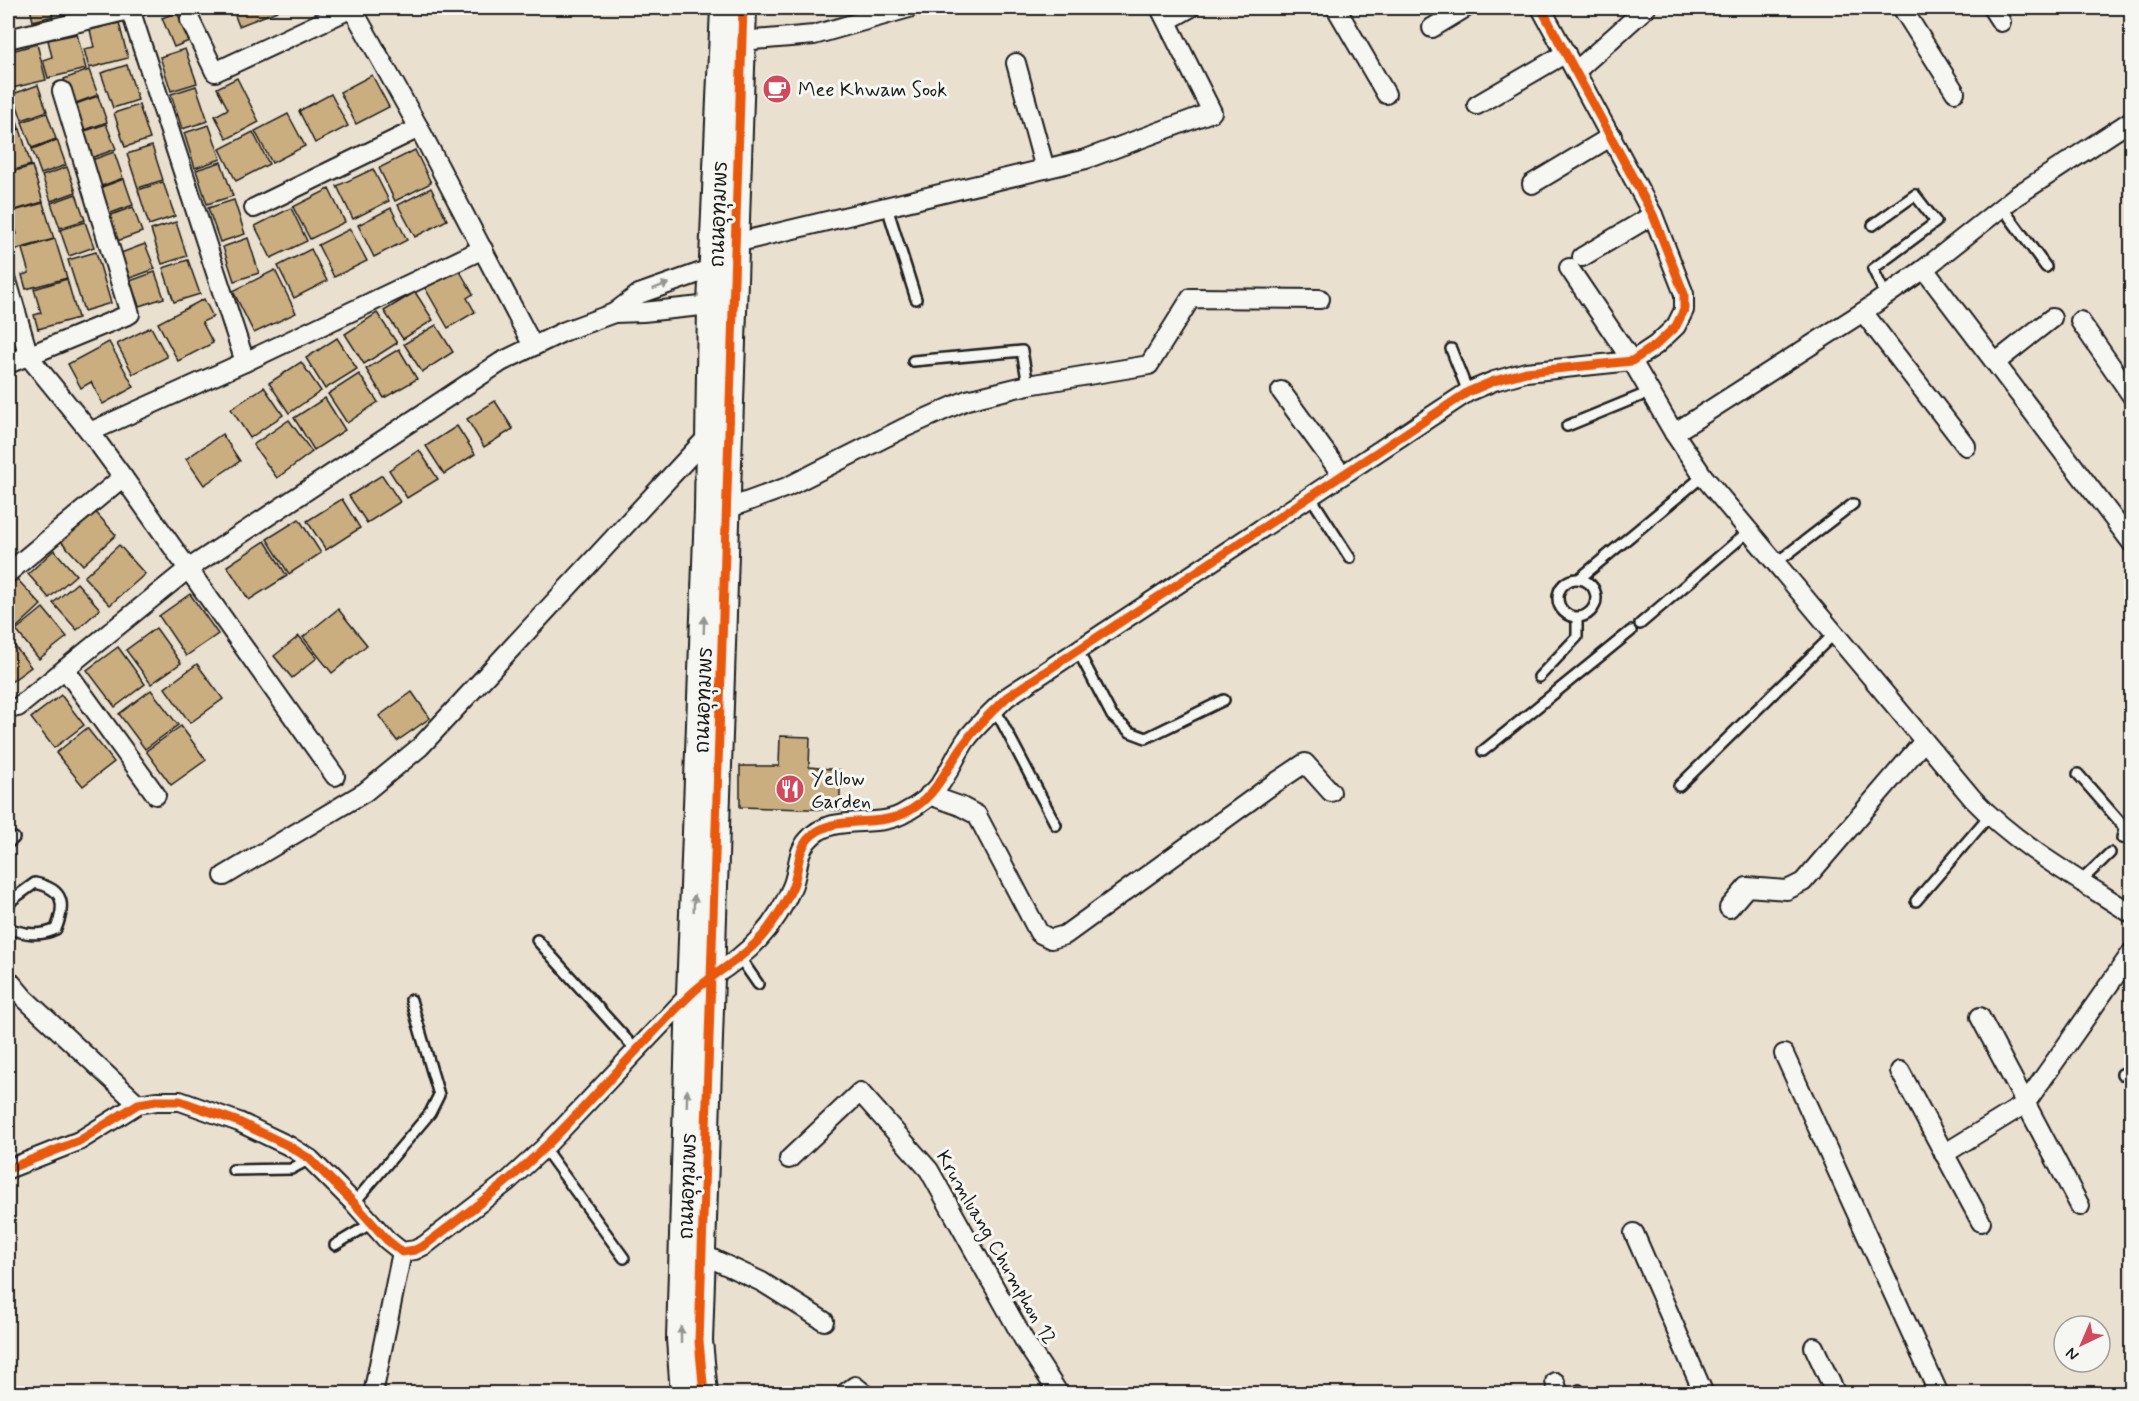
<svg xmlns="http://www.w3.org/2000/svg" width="2139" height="1401" font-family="Mynerve,'Playpen Sans Thai',sans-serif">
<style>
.building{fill:#caae80;stroke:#1c1c1c;stroke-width:1.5}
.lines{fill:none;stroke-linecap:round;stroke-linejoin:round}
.lane-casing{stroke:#1c1c1c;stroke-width:14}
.street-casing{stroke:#1c1c1c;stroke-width:22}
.secondary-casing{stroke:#1c1c1c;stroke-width:30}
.lane{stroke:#f6f6f2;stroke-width:9}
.street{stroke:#f6f6f2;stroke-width:18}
.secondary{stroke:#f6f6f2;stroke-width:26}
.cycleway-casing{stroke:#f6f6f2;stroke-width:13}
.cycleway{stroke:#e8590c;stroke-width:9}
.oneway{fill:#949492}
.labels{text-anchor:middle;stroke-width:6;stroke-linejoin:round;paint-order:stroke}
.poi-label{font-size:20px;fill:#1c1c1c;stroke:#f6f6f2;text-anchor:start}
.street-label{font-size:20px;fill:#1c1c1c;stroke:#f6f6f2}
</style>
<rect width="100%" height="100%" fill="#e9e0d0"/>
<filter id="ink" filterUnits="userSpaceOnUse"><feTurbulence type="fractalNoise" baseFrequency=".0167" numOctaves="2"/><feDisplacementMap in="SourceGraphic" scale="12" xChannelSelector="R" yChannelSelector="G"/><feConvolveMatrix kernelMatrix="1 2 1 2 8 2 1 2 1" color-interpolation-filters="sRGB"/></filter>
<g filter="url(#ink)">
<!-- building -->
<g class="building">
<path d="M30 8H50L53 16 33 21Z"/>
<path d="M232 8H276L277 11 239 26Z"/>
<path d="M177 12 189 41 174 47 162 18Z"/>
<path d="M119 23 128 58 89 68 84 49 94 47 90 30Z"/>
<path d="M77 34 86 69 48 78 43 60 52 57 48 40Z"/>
<path d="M37 44 46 80 8 89V69L12 68 8 52Z"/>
<path d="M185 49 197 83 171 91 160 57Z"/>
<path d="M127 65 138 100 113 108 101 73Z"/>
<path d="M89 70 98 95 73 104 64 79Z"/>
<path d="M372 75 389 107 356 124 340 92Z"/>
<path d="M237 78 259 122 227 139 215 116 228 109 217 88Z"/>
<path d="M38 85 47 111 22 120 13 94Z"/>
<path d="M196 86 208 121 182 129 171 94Z"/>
<path d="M8 92 19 128 8 132Z"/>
<path d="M331 94 348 126 315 143 299 111Z"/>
<path d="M98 96 107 122 82 131 73 105Z"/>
<path d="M139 105 150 139 125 147 114 113Z"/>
<path d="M47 113 56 139 32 148 22 122Z"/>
<path d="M288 114 305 146 272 163 255 131Z"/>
<path d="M106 124 116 149 91 158 82 132Z"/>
<path d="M209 125 221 159 195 168 184 133Z"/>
<path d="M20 129 31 165 8 172V133Z"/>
<path d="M253 132 269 164 236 181 220 149Z"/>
<path d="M57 140 66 165 41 174 32 149Z"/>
<path d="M152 146 163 180 138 188 127 154Z"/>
<path d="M415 150 431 183 395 201 379 168Z"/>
<path d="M114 152 123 178 99 187 89 161Z"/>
<path d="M221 162 233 196 207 204 196 170Z"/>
<path d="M32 166 43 202 8 212V173Z"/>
<path d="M67 167 76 192 51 201 42 176Z"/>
<path d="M373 169 389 201 353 219 337 186Z"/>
<path d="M124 179 133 205 108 214 99 188Z"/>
<path d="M163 182 175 216 149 225 138 190Z"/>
<path d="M431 188 447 220 415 237 398 205Z"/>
<path d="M329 189 345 222 310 239 293 207Z"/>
<path d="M76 194 85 220 60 228 51 203Z"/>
<path d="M234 200 245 234 220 242 208 208Z"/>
<path d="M43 203 54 239 14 250 10 236 17 234 10 212Z"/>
<path d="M133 207 142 232 117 241 108 216Z"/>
<path d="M291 208 307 241 271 258 255 226Z"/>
<path d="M391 208 407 240 374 257 358 225Z"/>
<path d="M85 222 94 247 69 256 60 230Z"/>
<path d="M176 222 187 256 162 264 151 230Z"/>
<path d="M350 229 367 261 334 277 318 245Z"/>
<path d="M248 238 259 273 234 281 223 247Z"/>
<path d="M55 239 67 278 26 289 22 275 29 273 22 249Z"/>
<path d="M145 244 155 269 130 278 121 253Z"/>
<path d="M311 249 327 281 294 298 278 266Z"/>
<path d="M96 252 111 303 84 311 68 260Z"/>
<path d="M188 260 200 294 174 302 163 268Z"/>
<path d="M458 268 473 294 467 298 475 312 448 328 425 288Z"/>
<path d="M275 270 296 313 254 333 233 291Z"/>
<path d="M155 272 164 298 139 306 130 281Z"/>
<path d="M67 279 78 318 38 329 34 315 41 313 34 289Z"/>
<path d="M415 292 433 320 403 339 384 311Z"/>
<path d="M204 299 213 317 202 322 213 343 178 361 158 323Z"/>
<path d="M377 313 397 343 364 364 345 334Z"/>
<path d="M436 325 453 352 422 372 404 344Z"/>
<path d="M151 327 167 357 133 374 117 344Z"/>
<path d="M337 338 357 369 325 389 306 358Z"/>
<path d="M109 342 134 387 103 404 91 382 81 388 68 364Z"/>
<path d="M399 349 417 379 384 398 366 369Z"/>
<path d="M301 362 321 391 289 413 269 383Z"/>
<path d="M359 374 378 402 347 423 328 394Z"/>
<path d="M264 387 283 415 250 438 231 409Z"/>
<path d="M325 398 345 430 314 450 294 418Z"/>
<path d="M495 401 513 429 484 447 467 419Z"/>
<path d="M289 420 312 452 277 478 253 445Z"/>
<path d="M457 426 475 454 444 474 426 446Z"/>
<path d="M222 434 240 461 204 485 186 459Z"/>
<path d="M419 450 438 479 407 498 389 470Z"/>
<path d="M382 475 400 502 367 523 349 496Z"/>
<path d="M342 499 360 528 326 550 307 521Z"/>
<path d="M92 508 116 535 83 565 58 538Z"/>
<path d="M299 519 321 553 289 574 267 539Z"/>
<path d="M265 541 287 576 249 600 227 566Z"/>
<path d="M119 545 145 574 110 605 84 577Z"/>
<path d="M54 550 76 575 49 598 28 574Z"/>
<path d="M17 579 41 605 15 629 8 621V588Z"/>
<path d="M77 583 100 609 77 630 53 603Z"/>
<path d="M190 594 218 634 186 656 159 616Z"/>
<path d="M43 608 67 637 39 659 16 630Z"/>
<path d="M338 609 367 645 332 673 303 637Z"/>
<path d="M156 628 181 663 151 684 126 650Z"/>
<path d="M299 636 317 658 292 678 274 656Z"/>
<path d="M10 640 31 667 8 684V642Z"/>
<path d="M118 647 145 684 115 707 87 670Z"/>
<path d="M197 664 223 699 190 723 165 688Z"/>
<path d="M151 690 178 725 145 749 119 714Z"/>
<path d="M412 692 430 718 397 741 379 716Z"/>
<path d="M61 695 84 725 54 748 31 718Z"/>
<path d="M181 726 206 760 171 785 146 751Z"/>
<path d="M87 728 114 762 83 786 56 753Z"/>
<path d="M780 736 810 737 809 767 840 770V810L740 807V766H779Z"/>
</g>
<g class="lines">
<!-- lane casing -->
<g class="lane-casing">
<g id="lane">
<path d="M887 207 916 299"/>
<path d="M2002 207 2046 267"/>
<path d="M1873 225 1915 195 1936 222 1873 269 1886 296"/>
<path d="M1451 349 1468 392"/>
<path d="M913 361 1022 351 1028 385"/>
<path d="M1567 426 1650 392"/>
<path d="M1310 496 1350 558"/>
<path d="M1776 563 1853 504"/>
<path d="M1579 579 1703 476"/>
<circle cx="1577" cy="598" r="19"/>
<path d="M1640 624 1749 531"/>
<path d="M1078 651 1112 716 1130 732 1146 738 1224 700"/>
<path d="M1539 677 1577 637V618"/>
<path d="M995 709 1056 825"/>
<path d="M1483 751 1631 631"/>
<path d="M2078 774 2120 822 2124 830 2122 838"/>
<path d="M1679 786 1835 633"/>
<path d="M8 843 14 838"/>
<path d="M2081 881 2110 853"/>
<path d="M1916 901 1989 816"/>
<path d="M8 906 13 899 35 883C64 889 66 904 56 929 40 937 24 934 8 928"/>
<path d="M537 940 637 1051"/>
<path d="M740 958 758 984"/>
<path d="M2122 1074 2132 1070"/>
<path d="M544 1148 624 1258"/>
<path d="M233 1170 291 1169 310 1159"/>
<path d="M354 1203 430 1113 439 1095 411 1000"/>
<path d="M335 1245 372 1223"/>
<path d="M1579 1390 1580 1394"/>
</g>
</g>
<!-- street casing -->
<g class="street-casing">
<g id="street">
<path d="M352 8 419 128 533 346"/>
<path d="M1336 8 1386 94"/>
<path d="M1902 8 1955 92"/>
<path d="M1992 8 2001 22"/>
<path d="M130 9 245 362"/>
<path d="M190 20 215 72 352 8"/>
<path d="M1167 21 1190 8"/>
<path d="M1432 28 1465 8"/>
<path d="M8 39 137 8"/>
<path d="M742 41 814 35 909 8"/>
<path d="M1016 63 1045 169"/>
<path d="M1576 71 1646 8"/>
<path d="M1477 105 1566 53"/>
<path d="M1532 184 1612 136"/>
<path d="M254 208 419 128"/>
<path d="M735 243 1086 159 1212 112 1160 8"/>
<path d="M1582 257 1653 215"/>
<path d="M1569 268 1632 361 1674 433 1703 476 1973 799C2018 846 2078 879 2132 914"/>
<path d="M1924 269 2132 543"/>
<path d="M8 284 29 357 90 432 123 477 335 776"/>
<path d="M1863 312 1966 446"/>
<path d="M614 313 643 312 711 305"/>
<path d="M2080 321 2132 396"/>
<path d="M1995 363 2052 318"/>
<path d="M8 364 130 314 62 91"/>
<path d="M1281 391 1342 475"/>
<path d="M90 432 245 362 483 249"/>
<path d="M1674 433 1863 312 1924 269 2016 196 2132 120"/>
<path d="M727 509 787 487 904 428 967 400 1028 385 1149 365 1191 298 1320 299"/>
<path d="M8 573 123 477"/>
<path d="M65 669 156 795"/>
<path d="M18 707 188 569 501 362 565 331 614 313 639 294 713 268"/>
<path d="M929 795 960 806 977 815 1039 933 1051 939 1065 935 1269 787 1305 763 1331 792"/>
<path d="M224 876 365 792 420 747 710 434"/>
<path d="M1729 908 1747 887 1787 890 1803 882 1924 741"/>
<path d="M712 977C749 953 775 928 792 887 799 871 796 853 808 840 832 811 877 831 906 812 917 806 930 797 938 787 949 773 956 755 966 740 978 724 993 711 1007 697L1468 392 1494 381 1526 372 1632 361 1656 345 1676 326 1684 310V294L1653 215 1541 8"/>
<path d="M8 979 24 998 138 1104"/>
<path d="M1980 1017 2080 1206"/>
<path d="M1784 1054 1939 1394"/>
<path d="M1900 1071 1981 1222"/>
<path d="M1944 1154 2025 1104 2132 952"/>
<path d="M789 1159 860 1092 929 1170 1024 1340 1059 1394"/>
<path d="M8 1169 79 1141 138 1104 156 1101H180L239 1122 289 1146 310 1159 354 1203 387 1240 402 1252 415 1250 425 1245 508 1181 544 1148 690 994"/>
<path d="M1634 1233 1704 1394"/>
<path d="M702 1254 762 1282 824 1321"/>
<path d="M1814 1347 1836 1394"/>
<path d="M1555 1382 1559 1394"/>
<path d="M373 1394 402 1252"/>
<path d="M844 1394 855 1386 865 1394"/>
</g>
</g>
<!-- secondary casing -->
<g class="secondary-casing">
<g id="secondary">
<path d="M684 1394 680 1339 690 994 708 510 711 305 724 8"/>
<path d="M704 1394 699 1341 743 8"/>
</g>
</g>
<!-- lane -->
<use href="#lane" class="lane"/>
<!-- street -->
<use href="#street" class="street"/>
<!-- secondary -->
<use href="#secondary" class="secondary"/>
<!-- cycleway casing -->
<g class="cycleway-casing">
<g id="cycleway">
<path d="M8 1169 79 1141 138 1104 156 1101H180L239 1122 289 1146 310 1159 354 1203 387 1240 402 1252 415 1250 425 1245C466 1214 508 1183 545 1147 594 1099 639 1045 689 996 714 971 745 960 768 929 777 917 787 900 793 886 799 870 797 852 808 839 832 813 873 828 903 814 938 798 945 768 967 740 978 724 993 711 1007 697L1468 392 1494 381 1526 372 1632 361 1656 345 1676 326 1684 310V294L1653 215 1541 8"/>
<path d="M704 1394 699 1341 743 8"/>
</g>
</g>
<!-- cycleway -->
<use href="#cycleway" class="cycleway"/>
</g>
<!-- one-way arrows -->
<defs><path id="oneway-solid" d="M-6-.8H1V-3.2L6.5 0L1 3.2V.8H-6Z" transform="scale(1.5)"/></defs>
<g class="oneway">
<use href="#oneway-solid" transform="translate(661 286) rotate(-20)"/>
<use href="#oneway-solid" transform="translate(704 625) rotate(-88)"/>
<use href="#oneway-solid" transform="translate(694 903) rotate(-88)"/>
<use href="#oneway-solid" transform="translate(687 1098) rotate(-88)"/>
<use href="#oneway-solid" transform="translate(681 1335) rotate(-90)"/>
</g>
</g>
<!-- icons -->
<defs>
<g id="cafe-disc" transform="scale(1.5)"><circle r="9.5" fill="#d1495b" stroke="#f6f6f2"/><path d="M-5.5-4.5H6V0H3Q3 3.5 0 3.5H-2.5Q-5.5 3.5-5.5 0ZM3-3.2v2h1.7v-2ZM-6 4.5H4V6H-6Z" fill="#fff"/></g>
<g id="restaurant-disc" transform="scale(1.5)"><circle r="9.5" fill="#d1495b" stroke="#f6f6f2"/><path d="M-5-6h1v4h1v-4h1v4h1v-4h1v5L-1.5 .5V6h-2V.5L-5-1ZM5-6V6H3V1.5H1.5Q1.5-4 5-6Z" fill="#fff"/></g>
</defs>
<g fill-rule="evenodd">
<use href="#cafe-disc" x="777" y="89"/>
<use href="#restaurant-disc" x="790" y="789"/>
</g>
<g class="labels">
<!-- poi labels -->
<g class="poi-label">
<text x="798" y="96">Mee Khwam Sook</text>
<text x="811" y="785">Yellow<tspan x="811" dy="23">Garden</tspan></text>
</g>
<!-- street labels -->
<g class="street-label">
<text transform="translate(718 214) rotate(-88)" y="7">ถนนอุทุมพร</text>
<text transform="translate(703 700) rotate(-88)" y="7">ถนนอุทุมพร</text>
<text transform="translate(687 1186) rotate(-88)" y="7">ถนนอุทุมพร</text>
<text transform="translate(997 1247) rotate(60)" y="7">Krumluang Chumphon 12</text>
</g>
</g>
<!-- margin -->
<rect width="2139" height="1401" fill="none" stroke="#f6f6f2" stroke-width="30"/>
<rect x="15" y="15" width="2109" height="1371" fill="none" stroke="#1c1c1c" stroke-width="2" filter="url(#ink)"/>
<!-- north arrow -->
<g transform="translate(2082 1344) rotate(224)"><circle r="28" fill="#f6f6f2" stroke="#9f9f9c" stroke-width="1.5"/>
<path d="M0-4.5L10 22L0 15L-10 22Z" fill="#d1495b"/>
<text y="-9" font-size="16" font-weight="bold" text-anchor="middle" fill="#1c1c1c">N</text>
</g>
</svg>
